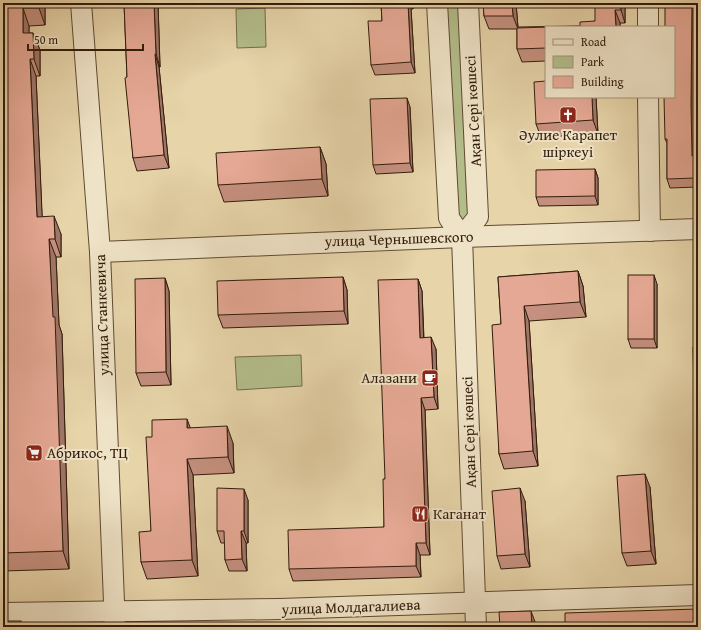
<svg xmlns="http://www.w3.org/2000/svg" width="701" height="630" font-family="'Gentium Book Plus',serif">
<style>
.green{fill:#b3bd8a;stroke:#726c4b}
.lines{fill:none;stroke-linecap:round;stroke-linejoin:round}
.minor-casing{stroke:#5f4a33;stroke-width:22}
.minor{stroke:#efe3c7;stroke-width:20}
.wall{fill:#c5907f;stroke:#321c0c}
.shaded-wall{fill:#a07668;stroke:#321c0c}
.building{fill:#e5a894;stroke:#321c0c}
.labels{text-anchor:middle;stroke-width:4;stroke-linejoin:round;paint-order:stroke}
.street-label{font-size:15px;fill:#321c0c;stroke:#efe3c7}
.poi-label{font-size:15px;fill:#321c0c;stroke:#efe3c7;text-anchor:start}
</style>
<rect width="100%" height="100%" fill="#e7d4a9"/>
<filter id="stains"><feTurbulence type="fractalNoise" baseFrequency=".005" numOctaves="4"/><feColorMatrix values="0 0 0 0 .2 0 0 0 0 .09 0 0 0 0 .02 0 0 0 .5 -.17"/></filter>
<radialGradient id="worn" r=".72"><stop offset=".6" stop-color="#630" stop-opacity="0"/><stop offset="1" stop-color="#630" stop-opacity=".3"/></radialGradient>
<!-- green -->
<g class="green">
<path d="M444 3H462L471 213 460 224 455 213Z"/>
<path d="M265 8 266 47 237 48 236 9Z"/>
<path d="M301 355 302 386 237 390 235 357Z"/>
</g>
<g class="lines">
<!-- minor casing -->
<g class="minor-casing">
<g id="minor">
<path d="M81 3 100 252 115 627"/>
<path d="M437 3 449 218 462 237 476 627"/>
<path d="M648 3V27"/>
<path d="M648 97 650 231"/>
<path d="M462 237 478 217 468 3"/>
<path d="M100 252 462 237 698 229"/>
<path d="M3 613 280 609 698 595"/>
</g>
</g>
<!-- minor -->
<use href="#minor" class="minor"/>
</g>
<!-- wall -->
<g class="wall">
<path d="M3 3H45V25L29 26V33H33L40 50V76H36L42 217 61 234V257H56L59 325 62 334 69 569 3 571Z"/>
<path d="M124 3H158L160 67H159L169 168 137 171 133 158 127 77Z"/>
<path d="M381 3H413V9H411L415 73 375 75 371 65 382 21Z"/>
<path d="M483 3H516L518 27 580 26 595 21 625 3V23H620V27H546V61L522 62 517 49V29H489L484 16Z"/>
<path d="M546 97H596L598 134 541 137 536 124Z"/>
<path d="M410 107 413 172 376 174 373 165Z"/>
<path d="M694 113 695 158 698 164V187L670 188 667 179V143L665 139Z"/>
<path d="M320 147 326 164 328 196 224 202 218 185Z"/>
<path d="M595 169 598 178V205L539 206 536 197Z"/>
<path d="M578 271 583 286 586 317 529 321 538 466 504 469 499 454 501 324 498 277Z"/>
<path d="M343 277 347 290 348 324 223 328 218 315Z"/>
<path d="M165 278 169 291 171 385 141 386 136 373Z"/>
<path d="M418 279 422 291 424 338 436 349 438 409 425 410 430 555H420L421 577 293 581 289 569 384 527 385 479Z"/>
<path d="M657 284V348H631L628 339Z"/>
<path d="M698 346V476L696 470Z"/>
<path d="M190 428 233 443 234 473 193 475 198 576 147 579 141 562 151 531 152 437Z"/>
<path d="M650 487 656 564 627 566 622 553Z"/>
<path d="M248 500V543H246L247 571H229L225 560V543H221L217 531Z"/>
<path d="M525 501 530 567 501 569 497 556Z"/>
</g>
<!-- shaded-wall -->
<g class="shaded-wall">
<path d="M39 3H45V25L39 8Z"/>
<path d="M154 3H158L160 67 156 54Z"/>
<path d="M408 3H409L411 9 415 73 411 62Z"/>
<path d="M411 3H413V9Z"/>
<path d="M512 3H516L518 29 513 16Z"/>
<path d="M620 3H625V23L621 10Z"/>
<path d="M692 3H696L694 113 695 158 698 164V187L695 178 692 156 691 104Z"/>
<path d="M23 8 29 26V50L23 33Z"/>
<path d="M615 10 620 23V27H616Z"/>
<path d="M33 33 40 50V76L34 59Z"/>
<path d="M155 54 159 67 169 168 164 155Z"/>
<path d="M30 59 36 76 43 235 37 217Z"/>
<path d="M592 97H596L598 134 593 120Z"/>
<path d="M407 98 410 107 413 172 410 163Z"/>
<path d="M320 147 326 164 328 196 322 179Z"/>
<path d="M595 169 598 178V205L595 196Z"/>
<path d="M54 216 61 234V257L55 239Z"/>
<path d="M49 239 56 257 59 325 62 334 69 569 63 551Z"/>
<path d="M578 271 583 286 586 317 580 302Z"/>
<path d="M654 275 657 284V348L654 339Z"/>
<path d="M343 277 347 290 348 324 344 311Z"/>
<path d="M165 278 169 291 171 385 166 372Z"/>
<path d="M418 279 422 291 424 350 420 338Z"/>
<path d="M524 306 529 321 538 466 533 451Z"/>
<path d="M431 337 436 349 438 409 434 397Z"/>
<path d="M421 398 425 410 430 555 426 543Z"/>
<path d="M187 419 193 435 187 428Z"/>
<path d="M227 426 233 443 234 473 228 457Z"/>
<path d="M187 459 193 475 198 576 192 560Z"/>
<path d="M645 474 650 487 656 564 651 551Z"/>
<path d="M520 488 525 501 530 567 525 554Z"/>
<path d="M244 489 248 500V543L244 531Z"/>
<path d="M241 531 246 543 247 571 242 559Z"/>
<path d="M416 543 420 555 421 577 416 566Z"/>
<path d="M531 611 537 627H532Z"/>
</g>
<!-- building -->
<g class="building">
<path d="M3 3H39V8H23V33H33L34 59H30L37 217 54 216 55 239H49L53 317H55L63 551 3 553Z"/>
<path d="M124 3H154L156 54H155L164 155 133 158 125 78 127 77Z"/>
<path d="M381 3H408L411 62 371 65 368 21H382Z"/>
<path d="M483 3H512L513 16H484Z"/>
<path d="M595 3H620L621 10H615L616 27H546V48L517 49V28L580 26V22L595 21Z"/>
<path d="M665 3H692L691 104 692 156H694L695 178 667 179V139H665L664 97H674V27H665Z"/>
<path d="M546 81V97H592L593 120 536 124 534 82Z"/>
<path d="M407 98 410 163 373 165 370 99Z"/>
<path d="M320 147 322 179 218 185 216 153Z"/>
<path d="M595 169V196L536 197V170Z"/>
<path d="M578 271 580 302 524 306 533 451 499 454 492 325 501 324 498 277Z"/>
<rect x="628" y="275" width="26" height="64"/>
<path d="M343 277 344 311 218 315 217 281Z"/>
<path d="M165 278 166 372 136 373 135 279Z"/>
<path d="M418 279 420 338 431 337 434 397 421 398 426 543H416V566L289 569 288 530 384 527 383 479H385L378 280Z"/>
<path d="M698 346V470H696L693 347Z"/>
<path d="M187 419V428L227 426 228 457 187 459 192 560 141 562 139 532 151 531 146 437H152V420Z"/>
<path d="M645 474 651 551 622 553 617 476Z"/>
<path d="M217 488 244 489V531H241L242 559 225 560 224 531H217Z"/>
<path d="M520 488 525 554 497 556 492 491Z"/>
<path d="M698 609V627H565V613Z"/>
<path d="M531 611 532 627H500L499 612Z"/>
<rect x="3" y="621" width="18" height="6"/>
<path d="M367 626V627H322Z"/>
</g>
<!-- icons -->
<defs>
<g id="church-square" transform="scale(0.9)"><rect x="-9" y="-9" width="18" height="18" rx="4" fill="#8f2418" stroke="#efe3c7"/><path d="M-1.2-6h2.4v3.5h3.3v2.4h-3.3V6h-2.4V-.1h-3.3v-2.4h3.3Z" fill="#fff"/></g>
<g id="cafe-square" transform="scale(0.9)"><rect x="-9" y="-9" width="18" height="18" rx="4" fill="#8f2418" stroke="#efe3c7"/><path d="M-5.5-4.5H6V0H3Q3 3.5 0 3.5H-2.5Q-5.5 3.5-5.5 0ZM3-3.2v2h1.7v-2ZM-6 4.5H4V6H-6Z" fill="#fff"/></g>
<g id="supermarket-square" transform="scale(0.9)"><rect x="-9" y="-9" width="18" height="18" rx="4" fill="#8f2418" stroke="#efe3c7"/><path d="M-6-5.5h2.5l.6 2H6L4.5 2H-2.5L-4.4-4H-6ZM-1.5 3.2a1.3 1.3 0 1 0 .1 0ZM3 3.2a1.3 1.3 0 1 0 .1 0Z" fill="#fff"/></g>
<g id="restaurant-square" transform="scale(0.9)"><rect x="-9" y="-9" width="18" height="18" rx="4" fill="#8f2418" stroke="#efe3c7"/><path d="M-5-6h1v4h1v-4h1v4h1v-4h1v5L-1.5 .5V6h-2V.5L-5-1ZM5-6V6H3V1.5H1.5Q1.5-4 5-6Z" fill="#fff"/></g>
</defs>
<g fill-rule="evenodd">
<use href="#church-square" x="568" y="115"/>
<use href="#cafe-square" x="430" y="378"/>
<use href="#supermarket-square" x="34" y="453"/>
<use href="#restaurant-square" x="420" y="514"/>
</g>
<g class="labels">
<!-- street labels -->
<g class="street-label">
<text transform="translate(473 111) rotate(-93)" y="5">Ақан Сері көшесі</text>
<text transform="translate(399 239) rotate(-2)" y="5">улица Чернышевского</text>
<text transform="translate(102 315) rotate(-92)" y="5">улица Станкевича</text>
<text transform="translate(469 432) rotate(-92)" y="5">Ақан Сері көшесі</text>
<text transform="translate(351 607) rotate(-2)" y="5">улица Молдагалиева</text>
</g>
<!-- poi labels -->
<g class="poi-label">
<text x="568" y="140" text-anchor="middle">Әулие Карапет<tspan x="568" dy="17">шіркеуі</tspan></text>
<text x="417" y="383" text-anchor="end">Алазани</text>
<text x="47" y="458">Абрикос, ТЦ</text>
<text x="433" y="519">Каганат</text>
</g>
</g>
<!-- margin -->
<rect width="701" height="630" fill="none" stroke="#e7d4a9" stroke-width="16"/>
<rect x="4" y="4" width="693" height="622" fill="none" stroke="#321c0c" stroke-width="2"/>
<rect x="8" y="8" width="685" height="614" fill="none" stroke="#321c0c"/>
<!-- legend -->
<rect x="545" y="26" width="130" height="72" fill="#efe3c7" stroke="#a3937c"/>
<rect x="553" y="39" width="20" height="6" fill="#efe3c7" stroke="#a3937c"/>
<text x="581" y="46" font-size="12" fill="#321c0c">Road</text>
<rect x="553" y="56" width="20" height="12" fill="#b3bd8a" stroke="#a3937c"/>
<text x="581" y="66" font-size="12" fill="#321c0c">Park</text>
<rect x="553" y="76" width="20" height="12" fill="#e5a894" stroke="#a3937c"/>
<text x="581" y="86" font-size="12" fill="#321c0c">Building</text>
<!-- scale -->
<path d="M28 44v6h115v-6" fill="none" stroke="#321c0c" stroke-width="2"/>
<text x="34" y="44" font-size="12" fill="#321c0c" stroke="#efe3c7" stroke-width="3" paint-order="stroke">50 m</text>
<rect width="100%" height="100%" filter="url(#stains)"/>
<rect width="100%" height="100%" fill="url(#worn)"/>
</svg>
